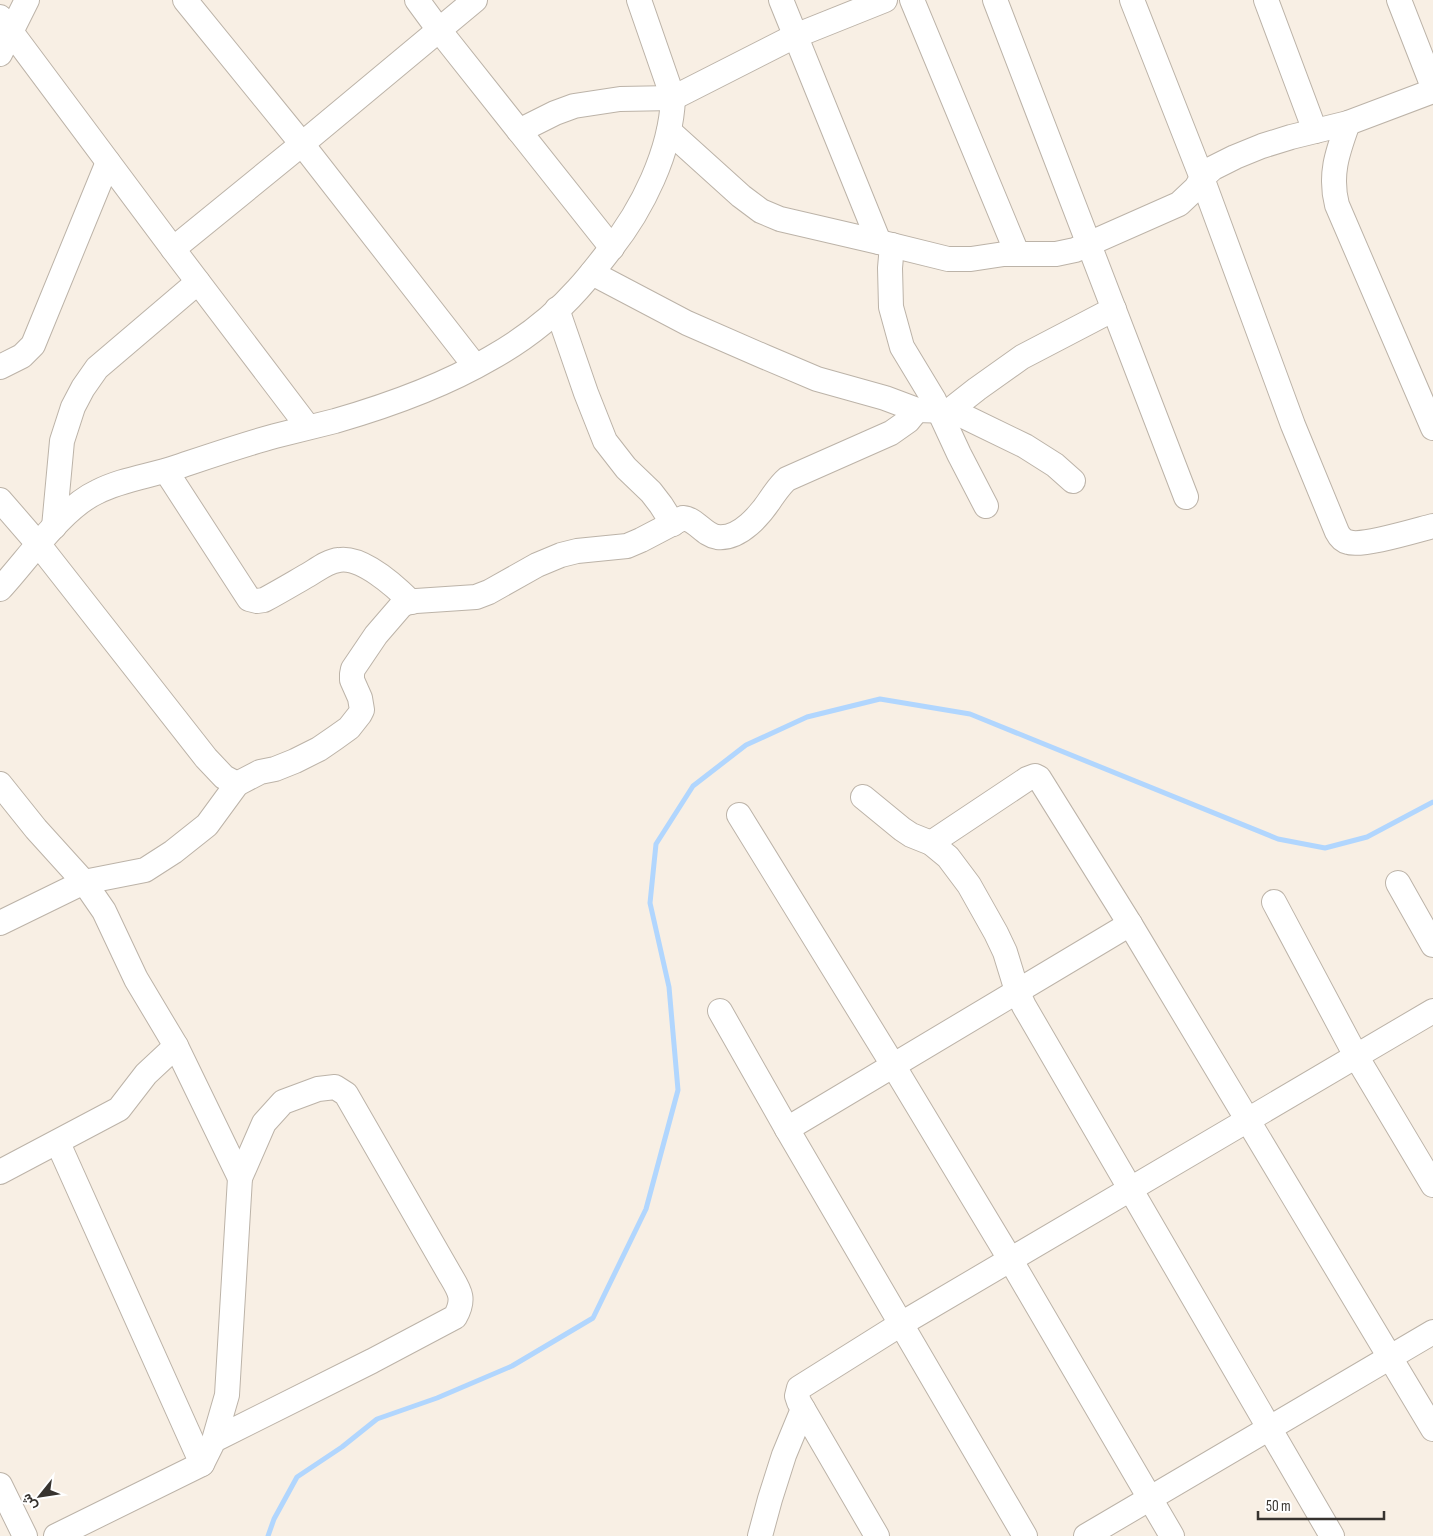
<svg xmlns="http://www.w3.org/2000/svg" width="1433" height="1536" font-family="'Sofia Sans Condensed',Vazirmatn,sans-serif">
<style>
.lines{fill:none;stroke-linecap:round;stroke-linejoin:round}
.stream{stroke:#b1d6fe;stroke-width:5}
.minor-casing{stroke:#bcb3a8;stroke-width:26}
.minor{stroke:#fff;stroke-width:24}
</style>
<rect width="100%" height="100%" fill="#f8efe4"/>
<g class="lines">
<!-- stream -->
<path class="stream" d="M268 1536 274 1519 297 1477 342 1447 377 1419 437 1398 512 1366 593 1318 646 1209 678 1090 669 987 650 903 656 844 693 786 746 745 807 717 880 699 970 714 1278 839 1325 848 1367 837 1433 802"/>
<!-- minor casing -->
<g class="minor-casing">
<g id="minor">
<path d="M185 0 302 144 475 366"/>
<path d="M417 0 439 30 612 248"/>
<path d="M781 0 879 242"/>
<path d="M912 0 1017 253"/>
<path d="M995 0 1186 497"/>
<path d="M1132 0 1202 178 1293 425 1337 532C1339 536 1343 541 1348 542 1362 547 1417 530 1433 526"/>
<path d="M1266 0 1315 131"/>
<path d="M1399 0 1433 87"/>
<path d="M0 17 173 249 308 427"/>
<path d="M0 54 27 0"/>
<path d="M1348 123C1338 151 1329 174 1337 205L1433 428"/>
<path d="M519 131 555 113 574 106 620 99 673 98 795 36 885 0"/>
<path d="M669 131 741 196 761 211 780 219 879 242 948 259H971L1004 254H1056L1075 250 1179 204 1196 188 1202 178 1213 168 1235 157 1262 146 1291 137 1348 123 1433 91"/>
<path d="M892 245 890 268 891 307 902 347 934 400 959 454 986 506"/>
<path d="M173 249 302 144 475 0"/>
<path d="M592 273 687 323 765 357 817 379 885 398 917 410 949 411 957 413 1025 446 1055 465 1073 481"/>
<path d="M557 309 586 393 605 441 626 468 651 492 661 505 673 524"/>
<path d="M0 367 22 356 33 345 108 162"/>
<path d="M949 411 977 389 1022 357 1114 309"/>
<path d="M166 471 249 599 257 601 264 600C279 592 294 583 308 575 318 569 328 561 339 560 362 556 396 587 411 602"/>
<path d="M0 500 39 545 206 758 224 777 237 784"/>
<path d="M54 527 62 441 73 407 83 388 97 368 198 282"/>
<path d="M0 589C27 560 62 508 97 492 122 479 151 476 177 467 210 456 242 445 275 436 295 431 315 426 335 421 387 406 445 385 491 358 523 340 554 316 578 289 589 277 599 264 609 251 642 210 671 152 673 98L639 0"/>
<path d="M0 784 36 829 84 882 104 911 136 979 176 1046 240 1178"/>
<path d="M863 797 902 829 911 835 931 843 948 857 969 885 996 933 1005 952 1017 991 1024 1006 1332 1536"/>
<path d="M739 815 893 1065 1010 1259 1172 1536"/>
<path d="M931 843 1027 779 1035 776 1039 778 1130 924 1433 1429"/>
<path d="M1398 883 1433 945"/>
<path d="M1274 902 1356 1056 1433 1185"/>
<path d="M0 923 84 882 145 870 173 852 207 825 237 784 260 772 275 769 295 761 319 749 335 738 349 728 360 714 362 710 360 698 352 680V674L353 669 376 635 401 606 406 603 416 601 476 597 489 592 537 565 561 555 577 551 627 546 641 540 683 518C696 519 704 535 717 537 740 540 761 514 772 497 777 490 781 484 787 479L891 433 908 421 917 410"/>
<path d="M720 1011 787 1129 1025 1536"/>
<path d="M787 1129 1130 924"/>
<path d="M58 1143 202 1464"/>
<path d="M0 1172 119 1109 146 1074 176 1046"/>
<path d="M0 1485 25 1536"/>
<path d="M56 1536 202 1464 214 1440 227 1395 240 1178 264 1123 283 1102 318 1089 335 1087 346 1094 449 1273C459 1290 466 1298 455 1317L372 1361 214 1440"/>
<path d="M760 1536 770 1499 784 1455 803 1409"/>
<path d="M877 1536 799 1402 797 1396 799 1388 901 1324 1433 1011"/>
<path d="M1086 1536 1433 1332"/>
</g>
</g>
<!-- minor -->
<use href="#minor" class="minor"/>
</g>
<!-- north arrow -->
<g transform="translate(40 1496) rotate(240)" stroke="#ffffff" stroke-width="4" paint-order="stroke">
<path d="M0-4L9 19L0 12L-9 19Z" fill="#37332f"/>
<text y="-8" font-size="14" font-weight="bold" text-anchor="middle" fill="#37332f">ش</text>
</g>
<!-- scale -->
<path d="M1258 1511v8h126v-8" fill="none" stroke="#37332f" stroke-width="2.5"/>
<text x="1266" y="1511" font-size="15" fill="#37332f" stroke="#ffffff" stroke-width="4" paint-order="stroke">50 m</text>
</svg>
